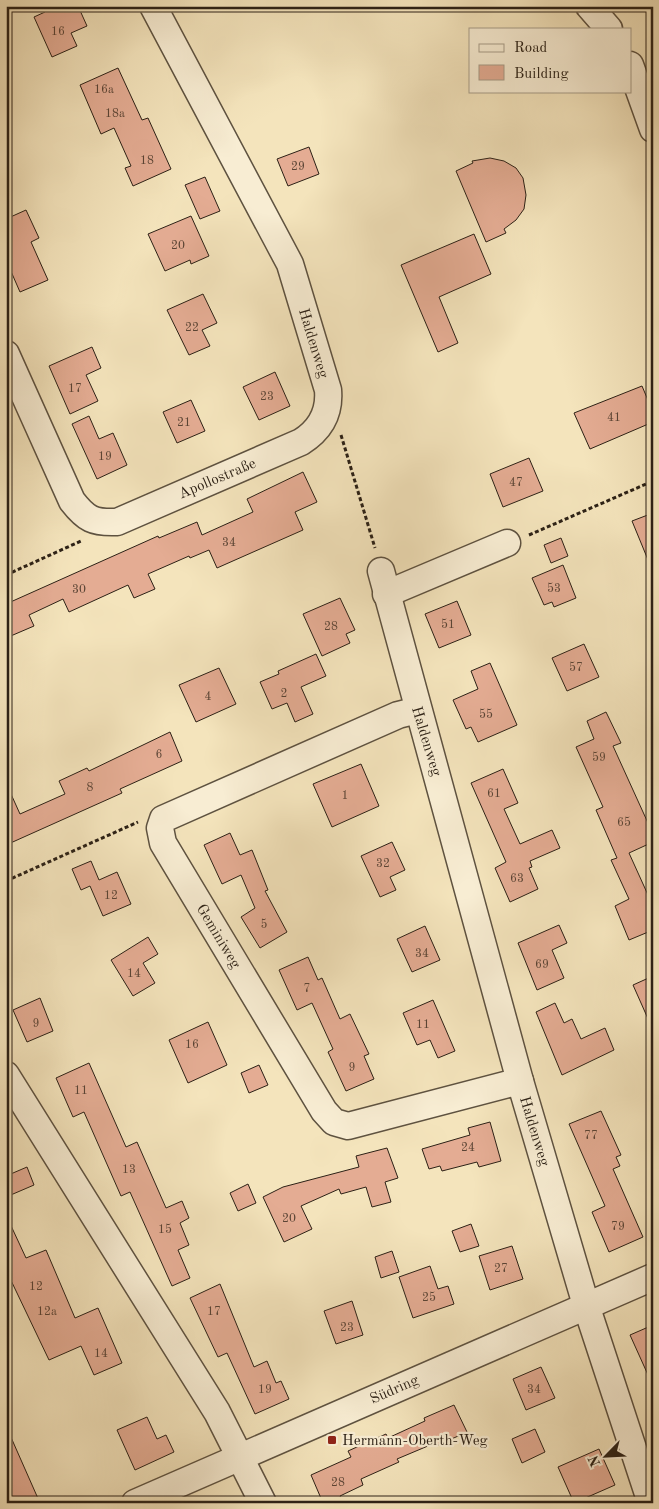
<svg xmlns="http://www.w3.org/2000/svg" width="659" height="1509" font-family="'Old Standard TT',serif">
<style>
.building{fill:#e4ac93;stroke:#2c2116}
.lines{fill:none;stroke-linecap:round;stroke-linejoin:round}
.minor-casing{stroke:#5e5240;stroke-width:29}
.path{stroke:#2c2116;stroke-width:3;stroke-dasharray:4 2.5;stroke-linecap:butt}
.minor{stroke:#f8edd3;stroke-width:26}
.poi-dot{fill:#8f2418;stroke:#f8edd3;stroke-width:2}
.labels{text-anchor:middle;stroke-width:4.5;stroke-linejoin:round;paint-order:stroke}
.number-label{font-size:12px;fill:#5a4435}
.street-label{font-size:15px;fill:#2c2116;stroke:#f8edd3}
.poi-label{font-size:15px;fill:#2c2116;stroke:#f8edd3;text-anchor:start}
</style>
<rect width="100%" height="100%" fill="#f4e4bc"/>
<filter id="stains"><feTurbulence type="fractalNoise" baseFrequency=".004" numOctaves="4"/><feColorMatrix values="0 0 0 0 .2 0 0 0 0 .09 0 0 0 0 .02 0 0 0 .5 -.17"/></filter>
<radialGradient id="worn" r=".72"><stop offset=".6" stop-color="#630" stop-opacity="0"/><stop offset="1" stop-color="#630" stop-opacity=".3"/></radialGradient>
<!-- building -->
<g class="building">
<path d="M42 6H78L87 26 71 33 77 46 52 57 34 17 45 12Z"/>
<path d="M118 68 142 120 148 118 171 169 133 186 125 168 131 166 114 128 101 134 80 85Z"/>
<path d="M309 147 319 174 288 186 277 159Z"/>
<path d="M490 158 504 161 516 168 523 178 526 195 524 209 516 220 504 229 506 233 486 242 456 171 473 163 472 161Z"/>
<path d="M205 177 220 211 200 219 185 185Z"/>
<path d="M26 210 39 238 31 242 48 280 20 292 6 260V219Z"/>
<path d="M191 216 209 256 191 264 190 260 165 271 148 234Z"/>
<path d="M474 234 491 274 439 297 458 343 438 352 401 265Z"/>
<path d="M203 294 217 323 202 330 210 346 189 355 167 310Z"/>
<path d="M92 347 101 368 86 375 98 401 70 414 49 366Z"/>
<path d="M275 372 290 406 259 420 243 387Z"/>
<path d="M642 386 653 412V422L590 449 574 413Z"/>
<path d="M191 400 205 431 177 443 163 412Z"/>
<path d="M89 416 99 439 113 433 127 465 97 479 72 424Z"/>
<path d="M529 458 543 491 503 507 490 474Z"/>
<path d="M303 472 317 502 295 512 303 530 217 568 209 550 190 558 189 556 148 574 155 589 134 598 128 585 69 612 63 599 29 615 34 626 6 638V604L158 536 159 538 197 522 202 535 253 512 247 499Z"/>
<path d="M653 513V572L632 521Z"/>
<path d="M561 538 568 556 551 563 544 545Z"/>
<path d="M563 565 576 598 554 607 552 602 544 605 532 578Z"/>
<path d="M340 598 355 630 346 634 350 643 322 656 303 614Z"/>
<path d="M457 601 471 635 439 648 425 614Z"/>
<path d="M584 644 599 677 567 691 552 658Z"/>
<path d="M316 654 326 676 301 687 313 714 295 722 287 703 272 709 260 682 279 674 278 671Z"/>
<path d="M490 663 517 725 478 742 471 727 466 729 453 700 478 689 471 671Z"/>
<path d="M219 668 236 704 196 722 179 685Z"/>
<path d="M606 712 621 743 613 746 653 834V842L629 853 653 906V930L629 940 615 906 629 899 611 860 617 858 596 810 603 807 576 747 594 739 587 721Z"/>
<path d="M170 732 182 761 120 789 122 793 6 845V783L20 814 65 794 59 781 87 768 89 771Z"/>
<path d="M361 764 379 806 332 827 313 784Z"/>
<path d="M503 769 518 803 504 809 520 844 552 830 560 848 530 861 532 867 529 868 538 889 510 902 495 868 506 862 471 783Z"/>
<path d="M230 833 240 855 252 850 268 890 265 891 287 932 260 948 241 917 255 908 241 875 222 884 204 845Z"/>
<path d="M392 842 405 870 390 877 396 890 380 897 361 856Z"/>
<path d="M91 861 99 880 117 872 131 904 103 916 90 886 81 890 72 869Z"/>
<path d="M559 925 567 943 552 950 564 978 537 990 518 943Z"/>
<path d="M425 926 440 960 412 972 397 939Z"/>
<path d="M148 937 158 954 143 963 155 983 133 996 111 960Z"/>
<path d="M308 957 318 980 322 978 340 1019 350 1014 369 1054 364 1056 374 1079 346 1091 328 1052 333 1049 312 1003 297 1010 279 970Z"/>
<path d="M653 976V1030L633 985Z"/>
<path d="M40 998 53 1031 27 1042 13 1010Z"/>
<path d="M433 1000 455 1051 438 1058 430 1040 417 1045 403 1013Z"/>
<path d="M555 1003 564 1023 572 1019 581 1039 605 1028 614 1050 562 1075 536 1012Z"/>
<path d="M208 1022 227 1065 188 1083 169 1040Z"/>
<path d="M89 1063 126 1147 137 1142 166 1208 182 1201 189 1218 180 1223 189 1245 178 1250 190 1278 172 1286 130 1192 121 1196 84 1112 73 1117 56 1078Z"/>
<path d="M259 1065 268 1085 249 1093 241 1073Z"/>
<path d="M601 1111 621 1155 616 1157 620 1166 613 1169 643 1237 609 1252 592 1212 605 1206 569 1124Z"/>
<path d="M490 1122 501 1161 479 1167 477 1162 442 1171 440 1166 429 1169 422 1149 470 1135 468 1128Z"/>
<path d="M387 1148 398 1178 385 1182 391 1202 372 1207 366 1187 341 1194 339 1189 301 1206 312 1229 284 1242 263 1197 283 1187 359 1167 356 1156Z"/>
<path d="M27 1167 34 1185 6 1197V1176Z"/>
<path d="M248 1184 256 1203 238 1211 230 1193Z"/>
<path d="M6 1215 26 1258 46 1250 75 1318 98 1308 122 1363 94 1375 81 1346 49 1360 6 1270Z"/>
<path d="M471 1224 479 1246 460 1252 452 1231Z"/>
<path d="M512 1246 523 1279 490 1290 479 1256Z"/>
<path d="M392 1251 399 1272 381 1278 375 1257Z"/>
<path d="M430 1266 438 1289 448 1286 454 1304 413 1318 399 1277Z"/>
<path d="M220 1284 254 1367 267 1361 276 1383 281 1381 289 1399 255 1414 227 1353 218 1357 190 1298Z"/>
<path d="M352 1301 363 1335 336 1344 324 1311Z"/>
<path d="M653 1325V1386L630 1335Z"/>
<path d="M541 1367 555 1398 526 1410 513 1379Z"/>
<path d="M454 1405 467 1432 436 1446 435 1443 397 1459 399 1462 361 1479 363 1485 340 1496 344 1503H323L311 1475 351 1457 348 1451 386 1434 388 1438 425 1421 424 1418Z"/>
<path d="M147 1417 157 1439 166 1435 174 1452 135 1470 117 1430Z"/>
<path d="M6 1426 40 1503H6Z"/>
<path d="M535 1429 545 1452 522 1463 512 1439Z"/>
<path d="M599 1449 615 1485 574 1503 558 1467Z"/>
</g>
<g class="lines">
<!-- minor casing -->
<g class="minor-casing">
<g id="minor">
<path d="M589 6 609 29"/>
<path d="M630 65 653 129"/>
<path d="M6 354 72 501C86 519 93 523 117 522L301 442C320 430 330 413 328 390L290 264 153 6"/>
<path d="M381 571 520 1081 586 1305 651 1503"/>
<path d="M386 594 507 543"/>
<path d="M418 710 398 715 163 819 160 828 163 843 324 1111 334 1122 348 1126 520 1081"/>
<path d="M6 1075 217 1412 263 1503"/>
<path d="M135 1503 653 1277"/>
</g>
</g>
<!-- path -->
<g class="path">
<path d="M341 435 375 548"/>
<path d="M529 535 653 481"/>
<path d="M6 575 81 541"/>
<path d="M6 881 138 822"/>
</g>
<!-- minor -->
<use href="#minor" class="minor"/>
</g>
<!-- markers -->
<rect class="poi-dot" x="327" y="1435" width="10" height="10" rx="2.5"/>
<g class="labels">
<!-- number labels -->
<g class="number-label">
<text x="58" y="35">16</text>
<text x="104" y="93">16a</text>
<text x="115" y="117">18a</text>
<text x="147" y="164">18</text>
<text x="298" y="170">29</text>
<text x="178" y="249">20</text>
<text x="192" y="331">22</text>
<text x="75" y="392">17</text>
<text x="267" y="400">23</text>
<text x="614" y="421">41</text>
<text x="184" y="426">21</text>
<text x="105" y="460">19</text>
<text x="516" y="486">47</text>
<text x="229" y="546">34</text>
<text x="554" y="592">53</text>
<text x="79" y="593">30</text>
<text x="448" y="628">51</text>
<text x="331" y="630">28</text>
<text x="576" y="671">57</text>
<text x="284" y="697">2</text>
<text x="208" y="700">4</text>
<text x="486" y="718">55</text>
<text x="159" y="758">6</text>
<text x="599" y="761">59</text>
<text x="90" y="791">8</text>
<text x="494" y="797">61</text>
<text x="345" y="799">1</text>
<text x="624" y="826">65</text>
<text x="383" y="867">32</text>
<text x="517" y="882">63</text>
<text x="111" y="899">12</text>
<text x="264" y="928">5</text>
<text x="422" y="957">34</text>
<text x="542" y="968">69</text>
<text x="134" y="977">14</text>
<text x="307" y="992">7</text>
<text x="36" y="1027">9</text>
<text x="423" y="1028">11</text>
<text x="192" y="1048">16</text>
<text x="352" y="1071">9</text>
<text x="81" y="1094">11</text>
<text x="591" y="1139">77</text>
<text x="468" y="1151">24</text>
<text x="129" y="1173">13</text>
<text x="289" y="1222">20</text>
<text x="618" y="1230">79</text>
<text x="165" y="1233">15</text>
<text x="501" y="1272">27</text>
<text x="36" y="1290">12</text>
<text x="429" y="1301">25</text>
<text x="47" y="1315">12a</text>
<text x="214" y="1315">17</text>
<text x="347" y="1331">23</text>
<text x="101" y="1357">14</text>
<text x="265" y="1393">19</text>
<text x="534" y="1393">34</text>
<text x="338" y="1486">28</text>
</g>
<!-- street labels -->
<g class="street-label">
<text transform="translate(314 343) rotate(73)" y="5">Haldenweg</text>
<text transform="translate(217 478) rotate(-23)" y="5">Apollostraße</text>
<text transform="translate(427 741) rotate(73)" y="5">Haldenweg</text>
<text transform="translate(219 936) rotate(59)" y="5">Geminiweg</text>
<text transform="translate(535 1131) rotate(73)" y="5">Haldenweg</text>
<text transform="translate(394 1389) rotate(-24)" y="5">Südring</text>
</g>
<!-- poi labels -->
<g class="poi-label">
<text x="342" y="1445">Hermann-Oberth-Weg</text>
</g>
</g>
<!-- margin -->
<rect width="659" height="1509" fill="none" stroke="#f4e4bc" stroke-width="25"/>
<rect x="8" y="8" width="644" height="1494" fill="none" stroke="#2c2116" stroke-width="2.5"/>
<rect x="12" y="12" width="634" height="1484" fill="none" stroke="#2c2116"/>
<!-- legend -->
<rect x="469" y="28" width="162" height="65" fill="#f8edd3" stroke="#a69b87"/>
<rect x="479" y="44" width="25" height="8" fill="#f8edd3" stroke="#a69b87"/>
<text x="514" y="52" font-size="15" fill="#2c2116">Road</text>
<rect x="479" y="65" width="25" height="15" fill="#e4ac93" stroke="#a69b87"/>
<text x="514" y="78" font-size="15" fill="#2c2116">Building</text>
<!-- north arrow -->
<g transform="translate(606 1456) rotate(246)" stroke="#f8edd3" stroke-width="4" paint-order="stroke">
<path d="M0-4L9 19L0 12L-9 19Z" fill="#2c2116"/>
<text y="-8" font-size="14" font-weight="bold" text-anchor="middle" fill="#2c2116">N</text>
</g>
<rect width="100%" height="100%" filter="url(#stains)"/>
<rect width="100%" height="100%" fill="url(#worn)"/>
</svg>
